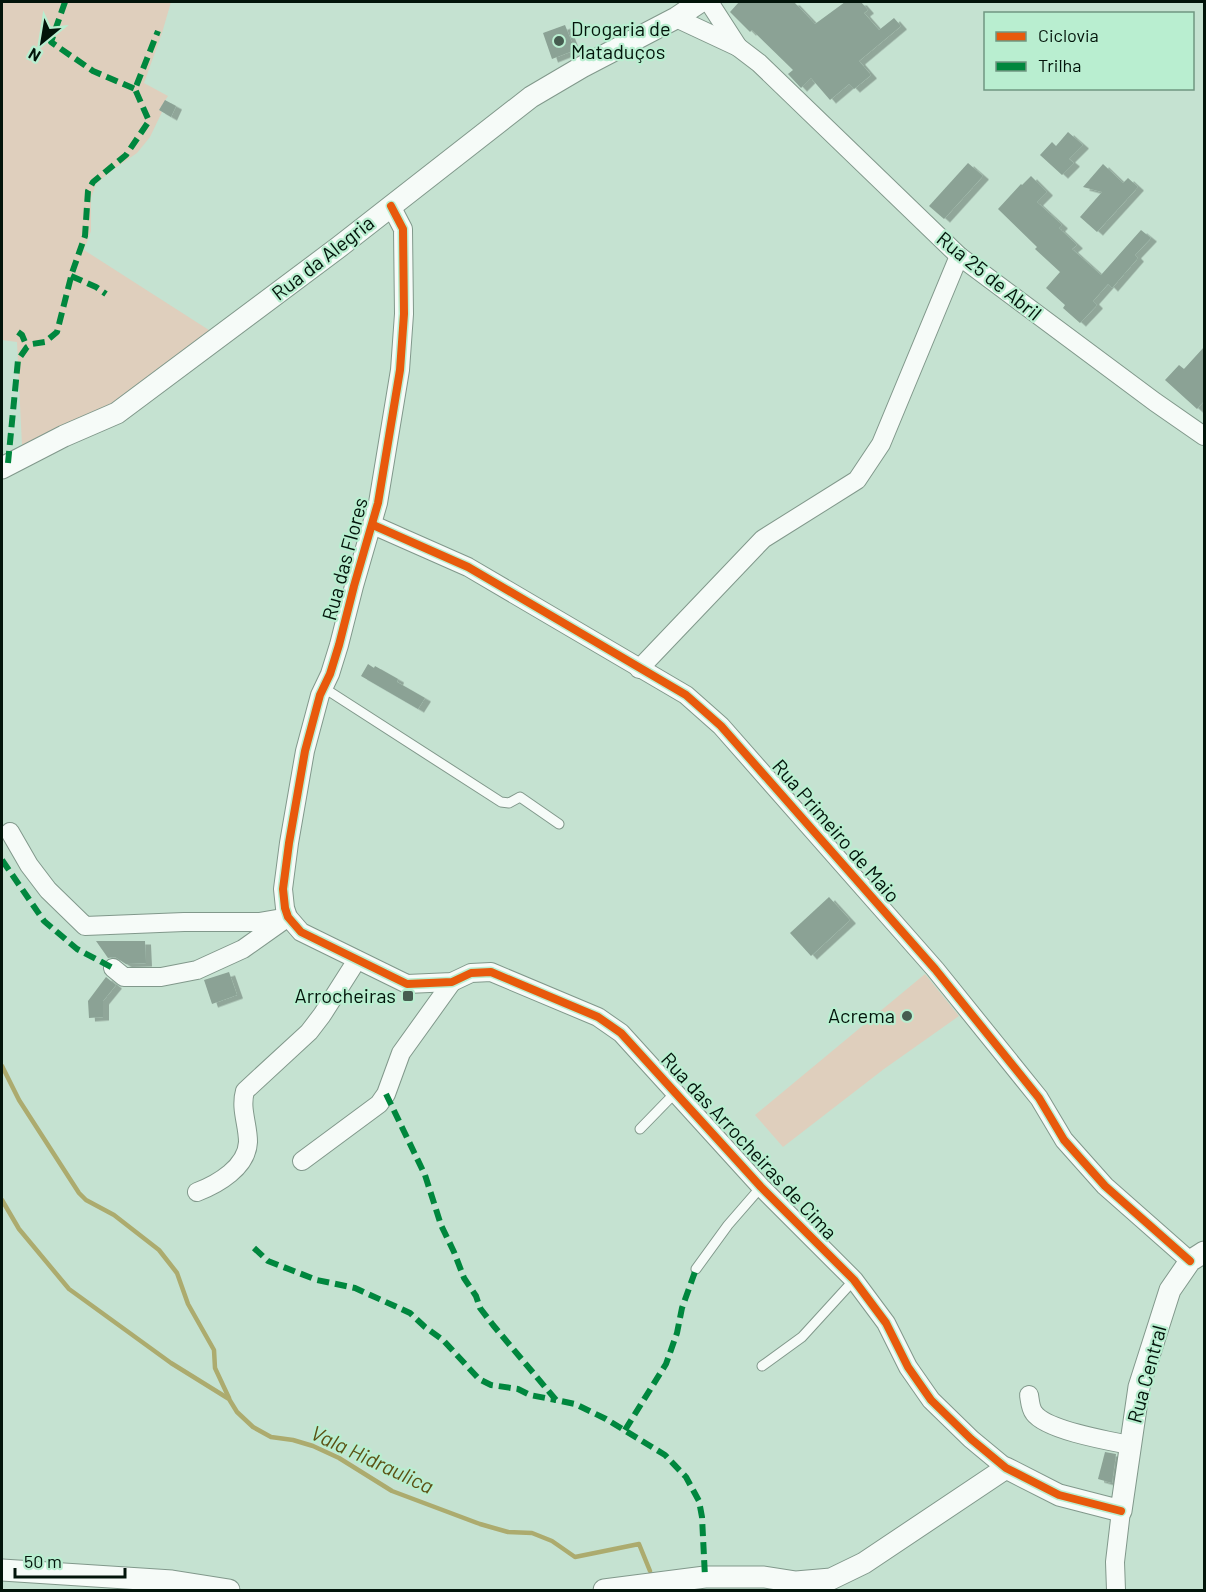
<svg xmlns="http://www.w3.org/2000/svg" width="1206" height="1592" font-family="Barlow,sans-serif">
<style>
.green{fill:#dfcfbd}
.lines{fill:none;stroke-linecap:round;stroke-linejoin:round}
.stream{stroke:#acab6e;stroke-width:4.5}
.building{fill:#8ba295;filter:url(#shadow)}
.service-casing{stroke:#81988b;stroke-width:11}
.minor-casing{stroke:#81988b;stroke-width:20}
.tertiary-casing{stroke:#81988b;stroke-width:23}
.service{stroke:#f6fbf8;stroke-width:9}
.minor{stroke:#f6fbf8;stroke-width:18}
.tertiary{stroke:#f6fbf8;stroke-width:21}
.quiet{stroke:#00873e;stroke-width:6;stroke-dasharray:12 6;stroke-linecap:butt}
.cycleway-casing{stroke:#b9eed0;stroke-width:11}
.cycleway{stroke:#e8590c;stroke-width:8}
.poi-dot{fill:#465c50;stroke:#b9eed0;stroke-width:2}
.labels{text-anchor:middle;stroke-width:4.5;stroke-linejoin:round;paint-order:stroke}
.poi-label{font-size:20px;fill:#02140a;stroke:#b9eed0;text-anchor:end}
.street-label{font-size:20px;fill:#02140a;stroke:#b9eed0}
.water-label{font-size:21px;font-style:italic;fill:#5b5214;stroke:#b9eed0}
</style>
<defs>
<filter id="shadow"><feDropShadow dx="6" dy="3.5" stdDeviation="0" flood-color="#0004"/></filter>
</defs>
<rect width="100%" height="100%" fill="#c5e2d1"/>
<!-- green -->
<g class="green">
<path d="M2 2H171L162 33 144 83 168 96 159 110 162 112 150 137 137 153 111 171 96 184 91 198V231L84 250 212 332 108 408 22 446 17 342 2 340Z"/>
<path d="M925 974 959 1016 884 1069 783 1147 755 1115Z"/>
</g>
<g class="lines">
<!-- stream -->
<g class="stream">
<path d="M2 1066 19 1100 79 1193 86 1200 114 1215 159 1250 177 1273 188 1304 214 1350 215 1368 229 1398"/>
<path d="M2 1200 19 1229 69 1289 171 1363 229 1399 237 1412 253 1427 271 1437 293 1440 313 1446 339 1458 392 1491 480 1524 508 1532 532 1533 552 1541 575 1557 639 1544 650 1571"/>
</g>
</g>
<!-- building -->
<g class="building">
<path d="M739 2H794L815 24 845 2H861L868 10 864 13 879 30 894 18 901 26 859 61 871 75 854 89 849 84 830 100 811 78 801 88 788 74 793 70 752 30 750 32 730 12Z"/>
<path d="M565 25 575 50 552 59 543 33Z"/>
<path d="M165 100 176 106 171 117 159 110Z"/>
<path d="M1068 132 1083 145 1069 159 1074 163 1062 175 1040 155 1052 142 1056 146Z"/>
<path d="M968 163 983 176 944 219 929 206Z"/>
<path d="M1103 164 1123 183 1128 178 1138 187 1097 232 1080 217 1102 192 1083 187Z"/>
<path d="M1031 176 1047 192 1037 202 1062 225 1059 228 1077 245 1072 249 1101 275 1141 230 1151 238 1135 255 1138 258 1112 288 1108 284 1093 301 1097 305 1080 323 1063 308 1065 305 1046 288 1060 272 1035 249 1037 247 998 209 1021 184 1022 185Z"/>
<path d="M1204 347V401L1197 409 1165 380 1179 365 1184 369Z"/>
<path d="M368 664 374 668 375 666 398 679 397 682 425 698 418 709 361 676Z"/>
<path d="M829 897 850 920 811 956 790 933Z"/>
<path d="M96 941H145L146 963 126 964 115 957 108 958Z"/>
<path d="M229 972 237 995 212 1004 204 980Z"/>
<path d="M106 977 116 985 103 1001V1017L89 1018 88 1001Z"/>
<path d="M1105 1452 1116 1454 1112 1483 1098 1479Z"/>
</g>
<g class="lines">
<!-- service casing -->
<g class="service-casing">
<g id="service">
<path d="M324 688 501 802 509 803 520 797 559 824"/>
<path d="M640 1129 676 1092"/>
<path d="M696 1269 728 1225 761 1187"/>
<path d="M762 1366 802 1337 854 1280"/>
</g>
</g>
<!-- minor casing -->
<g class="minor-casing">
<g id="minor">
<path d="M709 2 738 47"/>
<path d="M676 18 738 47 759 63 959 256 1155 402 1204 436"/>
<path d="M391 206 403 229 404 314 400 370 378 503 354 586 339 645 330 674 320 695 305 751 289 843 283 889 285 908 288 917 301 932 407 984 452 982 471 973 491 972 598 1017 621 1033 761 1187 854 1280 886 1323 908 1367 931 1400 971 1439 1006 1468"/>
<path d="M373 525 468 567 686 695 721 726 935 969 1039 1098 1064 1140 1105 1186 1190 1261"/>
<path d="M639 669 763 539 857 480 881 444 959 256"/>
<path d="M10 832 29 865 48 890 85 926 184 922H259L288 917"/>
<path d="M113 968 124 977H161L197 970 243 949 284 920"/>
<path d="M302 1161 379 1104 386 1094 401 1053 452 982"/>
<path d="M197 1192C218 1184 247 1167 248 1142 248 1124 240 1109 245 1091L309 1032 322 1015 357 960"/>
<path d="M1029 1395C1030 1400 1030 1408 1034 1413 1046 1430 1109 1441 1130 1445"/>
<path d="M1116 1590 1115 1562 1121 1511"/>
</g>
</g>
<!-- tertiary casing -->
<g class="tertiary-casing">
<g id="tertiary">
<path d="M2 468 64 436 117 413 339 247 531 97 582 67 676 18 700 2"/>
<path d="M2 1570 172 1581 229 1590"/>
<path d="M604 1590 705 1577H764L796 1582 831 1579 864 1563 1006 1468 1059 1495 1121 1511 1139 1387 1170 1290 1190 1261 1204 1252"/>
</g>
</g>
<!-- service -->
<use href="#service" class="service"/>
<!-- minor -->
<use href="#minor" class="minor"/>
<!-- tertiary -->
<use href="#tertiary" class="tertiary"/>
<!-- quiet -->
<g class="quiet">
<path d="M65 2 51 42 93 71 135 89"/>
<path d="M71 276 96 287 106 294"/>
<path d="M18 332 22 335 27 347"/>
<path d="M8 463 18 360 27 347 32 344 45 342 57 332 72 273 85 236 88 191 93 182 126 155 149 121 135 89 158 31"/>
<path d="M2 860 44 921 77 949 113 968"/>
<path d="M386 1094 425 1175 441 1225 454 1252 464 1278 476 1296 480 1308 493 1325 556 1400 575 1404 606 1419 665 1455 686 1477 699 1501 702 1517 705 1577"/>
<path d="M254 1248 268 1261 317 1280 355 1288 410 1313 425 1327 443 1340 479 1379 491 1385 518 1389 530 1395 556 1400"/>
<path d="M625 1430 666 1364 677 1333 682 1308 696 1269"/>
</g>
<!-- cycleway casing -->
<g class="cycleway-casing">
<g id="cycleway">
<path d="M391 206 403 229 404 314 400 370 378 503 354 586 339 645 330 674 320 695 305 751 289 843 283 889 285 908 288 917 301 932 407 984 452 982 471 973 491 972 598 1017 621 1033 761 1187 854 1280 886 1323 908 1367 931 1400 971 1439 1006 1468 1059 1495 1121 1511"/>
<path d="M373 525 468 567 686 695 721 726 935 969 1039 1098 1064 1140 1105 1186 1190 1261"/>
</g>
</g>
<!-- cycleway -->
<use href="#cycleway" class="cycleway"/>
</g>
<!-- markers -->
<g class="poi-dot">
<circle cx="559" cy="41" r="6"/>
<rect x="402" y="990" width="12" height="12" rx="3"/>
<circle cx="907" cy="1016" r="6"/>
</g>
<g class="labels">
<!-- poi labels -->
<g class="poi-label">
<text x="571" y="36" text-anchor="start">Drogaria de<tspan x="571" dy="23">Mataduços</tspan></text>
<text x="396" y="1003">Arrocheiras</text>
<text x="895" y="1023">Acrema</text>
</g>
<!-- street labels -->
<g class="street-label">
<text transform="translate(323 258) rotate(-38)" y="7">Rua da Alegria</text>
<text transform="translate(989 276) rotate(39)" y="7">Rua 25 de Abril</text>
<text transform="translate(345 559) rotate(-75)" y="7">Rua das Flores</text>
<text transform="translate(836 831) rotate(49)" y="7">Rua Primeiro de Maio</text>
<text transform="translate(749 1146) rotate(47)" y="7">Rua das Arrocheiras de Cima</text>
<text transform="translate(1147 1374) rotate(-75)" y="7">Rua Central</text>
</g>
<!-- water labels -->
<g class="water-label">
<text transform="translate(372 1460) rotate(25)" y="7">Vala Hidraulica</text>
</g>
</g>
<!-- border -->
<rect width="1206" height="1592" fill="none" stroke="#02140a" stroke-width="6"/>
<!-- legend -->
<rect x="984" y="12" width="210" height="78" fill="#b9eed0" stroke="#709781" stroke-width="1.5"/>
<rect x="996" y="32" width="30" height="9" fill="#e8590c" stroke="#709781" stroke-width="1.5"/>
<text x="1038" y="42" font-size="18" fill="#02140a">Ciclovia</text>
<rect x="996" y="62" width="30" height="9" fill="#00873e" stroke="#709781" stroke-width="1.5"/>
<text x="1038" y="72" font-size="18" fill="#02140a">Trilha</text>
<!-- north arrow -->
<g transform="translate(42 42) rotate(210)" stroke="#b9eed0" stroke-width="4.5" paint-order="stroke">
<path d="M0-4.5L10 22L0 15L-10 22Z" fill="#02140a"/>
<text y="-9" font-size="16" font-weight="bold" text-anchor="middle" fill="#02140a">N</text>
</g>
<!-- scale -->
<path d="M15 1568v9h110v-9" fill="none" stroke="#02140a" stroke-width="3"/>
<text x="24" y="1568" font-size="18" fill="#02140a" stroke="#b9eed0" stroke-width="4.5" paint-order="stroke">50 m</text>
</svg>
